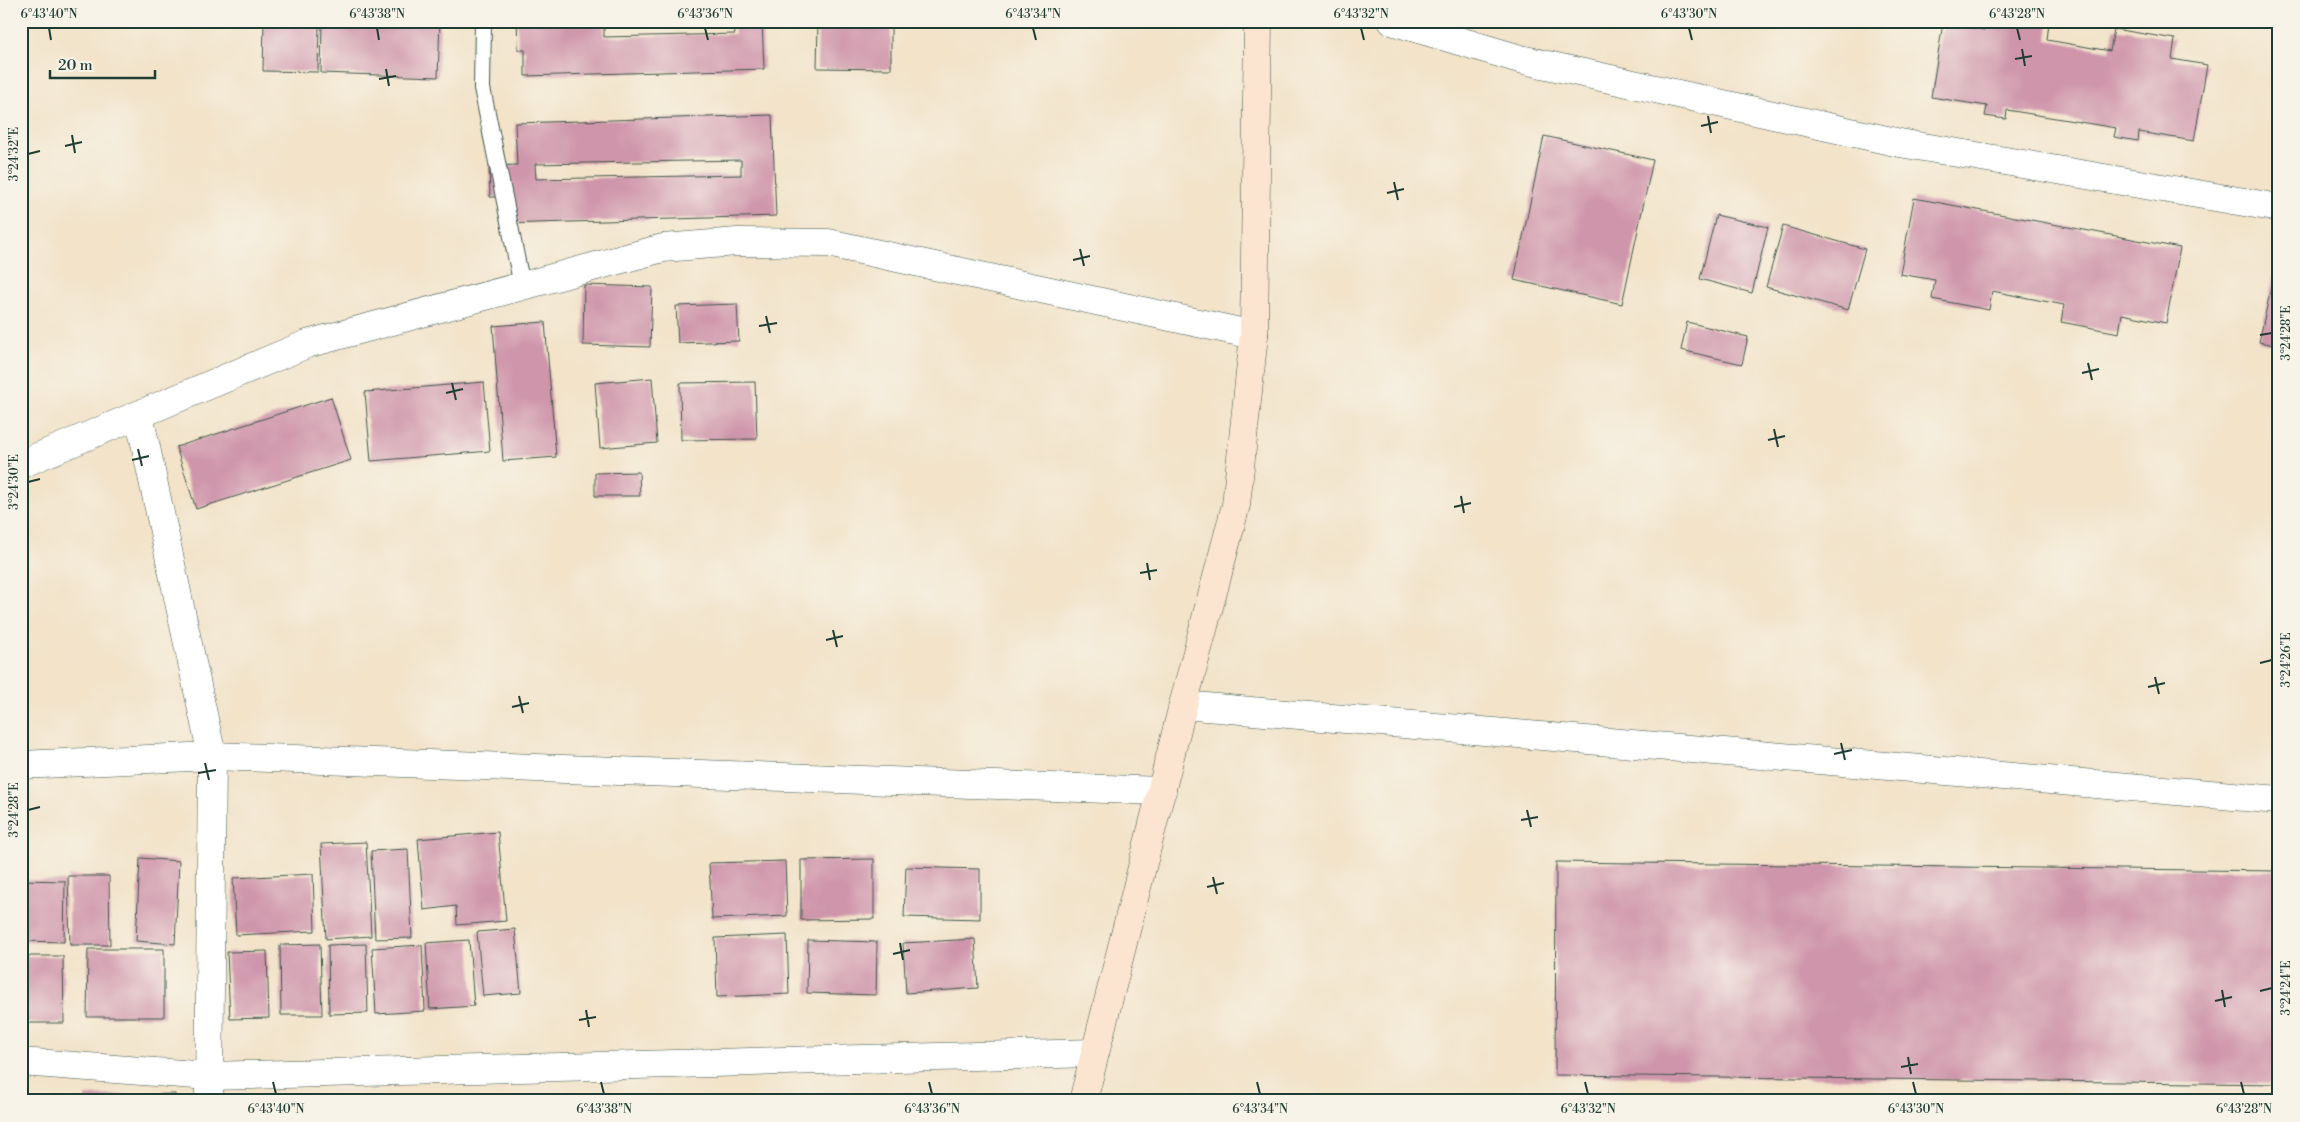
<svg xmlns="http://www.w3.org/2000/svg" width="2300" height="1122" font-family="'Libre Bodoni',serif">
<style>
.building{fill:#cf96ab;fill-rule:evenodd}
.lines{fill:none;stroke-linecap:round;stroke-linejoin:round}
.lane-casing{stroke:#3f564a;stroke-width:18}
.street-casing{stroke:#3f564a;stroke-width:29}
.secondary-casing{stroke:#3f564a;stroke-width:29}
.lane{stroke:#fff;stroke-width:16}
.street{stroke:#fff;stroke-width:28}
.secondary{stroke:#fce5d0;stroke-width:28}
.ticks{fill:none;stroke:#1f3d34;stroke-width:2}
.neatline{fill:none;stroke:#1f3d34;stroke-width:2}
.ticks-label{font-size:12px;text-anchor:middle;fill:#1f3d34}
</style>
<rect width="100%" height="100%" fill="#f7f3e8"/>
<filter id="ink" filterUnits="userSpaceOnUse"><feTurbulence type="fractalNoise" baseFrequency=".02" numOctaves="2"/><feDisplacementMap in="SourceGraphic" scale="10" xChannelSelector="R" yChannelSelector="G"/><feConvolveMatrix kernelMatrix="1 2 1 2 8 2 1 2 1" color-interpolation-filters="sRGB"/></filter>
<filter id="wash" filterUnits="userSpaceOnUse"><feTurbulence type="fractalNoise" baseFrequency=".0096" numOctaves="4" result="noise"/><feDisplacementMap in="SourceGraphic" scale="20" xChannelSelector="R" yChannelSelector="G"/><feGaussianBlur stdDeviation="1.12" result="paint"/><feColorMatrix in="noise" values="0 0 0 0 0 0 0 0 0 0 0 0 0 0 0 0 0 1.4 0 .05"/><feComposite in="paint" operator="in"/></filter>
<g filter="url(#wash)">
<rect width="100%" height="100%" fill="#f2e3c9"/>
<g id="blocks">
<!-- building -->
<g class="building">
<path d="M264 21H319L318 72 263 71Z"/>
<path d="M322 21H440L438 77 321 73Z"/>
<path d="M517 21H713V23L604 25V37L735 34 734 21H762L764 69 525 76V50H518Z"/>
<path d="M818 21H891V69L817 68Z"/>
<path d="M1985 21 2049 23 2047 40 2110 51 2114 29 2175 39 2172 59 2207 65 2194 141 2139 132 2138 141 2114 137 2116 128 2007 110 2006 119 1985 116 1987 106 1931 97 1943 23 1984 30Z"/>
<path d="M772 115 776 216 501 224 500 197H490L489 166 517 165 515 123ZM741 160V175L536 179 535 164Z"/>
<path d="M1544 136 1653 160 1622 304 1514 280Z"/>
<path d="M1914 198 2180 248 2166 323 2122 314 2119 333 2061 322 2064 305 1992 291 1989 310 1932 299 1935 280 1900 274Z"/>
<path d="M1716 215 1768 227 1752 293 1700 279Z"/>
<path d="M1783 226 1865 249 1848 310 1766 287Z"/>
<path d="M2275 270H2279V346L2259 342Z"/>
<path d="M584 285 652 287 650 347 583 345Z"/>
<path d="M737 304 739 341 678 343 676 306Z"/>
<path d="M545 322 556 457 503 461 493 326Z"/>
<path d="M1687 322 1748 337 1742 364 1681 350Z"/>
<path d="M652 378 657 443 600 448 595 383Z"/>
<path d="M484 382 490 451 371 461 365 392Z"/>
<path d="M755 382 757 439 681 440 680 383Z"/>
<path d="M331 397 351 460 196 509 176 447Z"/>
<path d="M639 472 640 496H595V473Z"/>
<path d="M498 832 506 921 457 925 456 906 424 910 418 839Z"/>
<path d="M366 842 371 936 326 939 321 844Z"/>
<path d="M408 849 412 938 375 939 371 851Z"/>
<path d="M140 858 179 861 175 944 136 941Z"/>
<path d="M874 859V919L801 920V860Z"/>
<path d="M785 861 787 916 712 919 709 863Z"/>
<path d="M1556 862 2279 871V1084L1555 1075Z"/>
<path d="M906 867 980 869V919L904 917Z"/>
<path d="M313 874 315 931 236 935 233 878Z"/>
<path d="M68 876H109L110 945H70Z"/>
<path d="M21 880 65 881 64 942 21 941Z"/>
<path d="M515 929 521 993 483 996 477 932Z"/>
<path d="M787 935 789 994 717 997 715 938Z"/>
<path d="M975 939 978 988 906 993 903 943Z"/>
<path d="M469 940 474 1006 430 1009 426 943Z"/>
<path d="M808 940 877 942 876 995 807 993Z"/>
<path d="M320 944 322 1015H281L280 945Z"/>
<path d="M366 944 368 1013 329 1014 328 945Z"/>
<path d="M422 945 425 1011 376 1014 372 948Z"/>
<path d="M88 949H164V1017H87Z"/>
<path d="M267 951 269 1018 230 1019 227 952Z"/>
<path d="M21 956H63L64 1023H21Z"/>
<path d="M175 1094V1101H85V1096Z"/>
</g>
</g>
</g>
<g filter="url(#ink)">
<use href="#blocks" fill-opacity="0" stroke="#3f564a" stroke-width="1"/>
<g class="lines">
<!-- lane casing -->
<g class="lane-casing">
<path id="lane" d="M483 21 482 88 522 286"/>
</g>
<!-- street casing -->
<g class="street-casing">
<g id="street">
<path d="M1392 21 1520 59 1900 143 2279 208"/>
<path d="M139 415 212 756 209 1101"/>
<path d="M21 464 307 344 663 248 737 242 828 243 1254 335"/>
<path d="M1183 705 2279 800"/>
<path d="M21 765 212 756 1162 791"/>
<path d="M21 1062 209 1076 1094 1053"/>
</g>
</g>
<!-- secondary casing -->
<g class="secondary-casing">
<path id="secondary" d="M1083 1101 1183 705 1236 505 1254 335 1258 21"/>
</g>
<!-- lane -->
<use href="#lane" class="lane"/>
<!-- street -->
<use href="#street" class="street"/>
<!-- secondary -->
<use href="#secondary" class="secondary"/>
</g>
</g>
<!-- ticks -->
<path class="ticks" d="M49 28 51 40M377 28 379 40M705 28 708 40M1033 28 1036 40M1361 28 1364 40M1689 28 1692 40M2017 28 2020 40M2022 49 2025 66M2015 59 2032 56M386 69 389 86M379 79 396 76M1708 116 1711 133M1701 126 1718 122M72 135 75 153M65 146 82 142M28 154 40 151M1394 182 1398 200M1387 193 1404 189M1080 249 1084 266M1073 260 1090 256M766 316 770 333M759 326 777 323M2260 335 2272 333M2088 363 2092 380M2082 373 2099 369M452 383 456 400M446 393 463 389M1774 429 1778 447M1768 440 1785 436M138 449 142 466M132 460 149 456M28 482 40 479M1461 496 1464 513M1454 507 1471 503M1147 563 1150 580M1140 573 1157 570M833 630 837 647M826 640 843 636M2260 663 2272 660M2155 677 2159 694M2148 687 2165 683M519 696 523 713M512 707 529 703M1841 743 1845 760M1834 754 1852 750M205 763 209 780M198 773 216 770M28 810 40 807M1527 810 1531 827M1521 820 1538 817M1213 877 1217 894M1207 887 1224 883M900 943 903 960M893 954 910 950M2222 990 2225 1007M2260 991 2272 988M2215 1001 2232 997M586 1010 589 1027M579 1020 596 1017M1908 1057 1911 1074M1901 1067 1918 1064M273 1082 276 1094M601 1082 604 1094M929 1082 932 1094M1257 1082 1260 1094M1585 1082 1588 1094M1913 1082 1916 1094M2241 1082 2244 1094"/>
<!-- margin -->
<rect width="2300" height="1122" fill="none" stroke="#f7f3e8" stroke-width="55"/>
<!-- scale -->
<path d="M50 70v8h105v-8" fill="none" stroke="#1f3d34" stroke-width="2.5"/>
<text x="58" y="70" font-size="15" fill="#1f3d34" stroke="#f7f3e8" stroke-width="4" paint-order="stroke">20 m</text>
<rect x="28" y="28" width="2244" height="1066" class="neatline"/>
<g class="ticks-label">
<text x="49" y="18">6°43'40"N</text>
<text x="377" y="18">6°43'38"N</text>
<text x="705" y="18">6°43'36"N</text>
<text x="1033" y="18">6°43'34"N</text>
<text x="1361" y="18">6°43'32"N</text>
<text x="1689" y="18">6°43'30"N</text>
<text x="2017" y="18">6°43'28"N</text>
<text transform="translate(14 154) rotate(-90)" y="4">3°24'32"E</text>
<text transform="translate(2286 333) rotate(-90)" y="4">3°24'28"E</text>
<text transform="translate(14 482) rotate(-90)" y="4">3°24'30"E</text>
<text transform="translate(2286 660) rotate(-90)" y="4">3°24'26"E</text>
<text transform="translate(14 810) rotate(-90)" y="4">3°24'28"E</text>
<text transform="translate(2286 988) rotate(-90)" y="4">3°24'24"E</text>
<text x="276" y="1113">6°43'40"N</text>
<text x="604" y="1113">6°43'38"N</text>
<text x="932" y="1113">6°43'36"N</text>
<text x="1260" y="1113">6°43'34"N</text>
<text x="1588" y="1113">6°43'32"N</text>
<text x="1916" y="1113">6°43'30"N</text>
<text x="2244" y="1113">6°43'28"N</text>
</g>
</svg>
